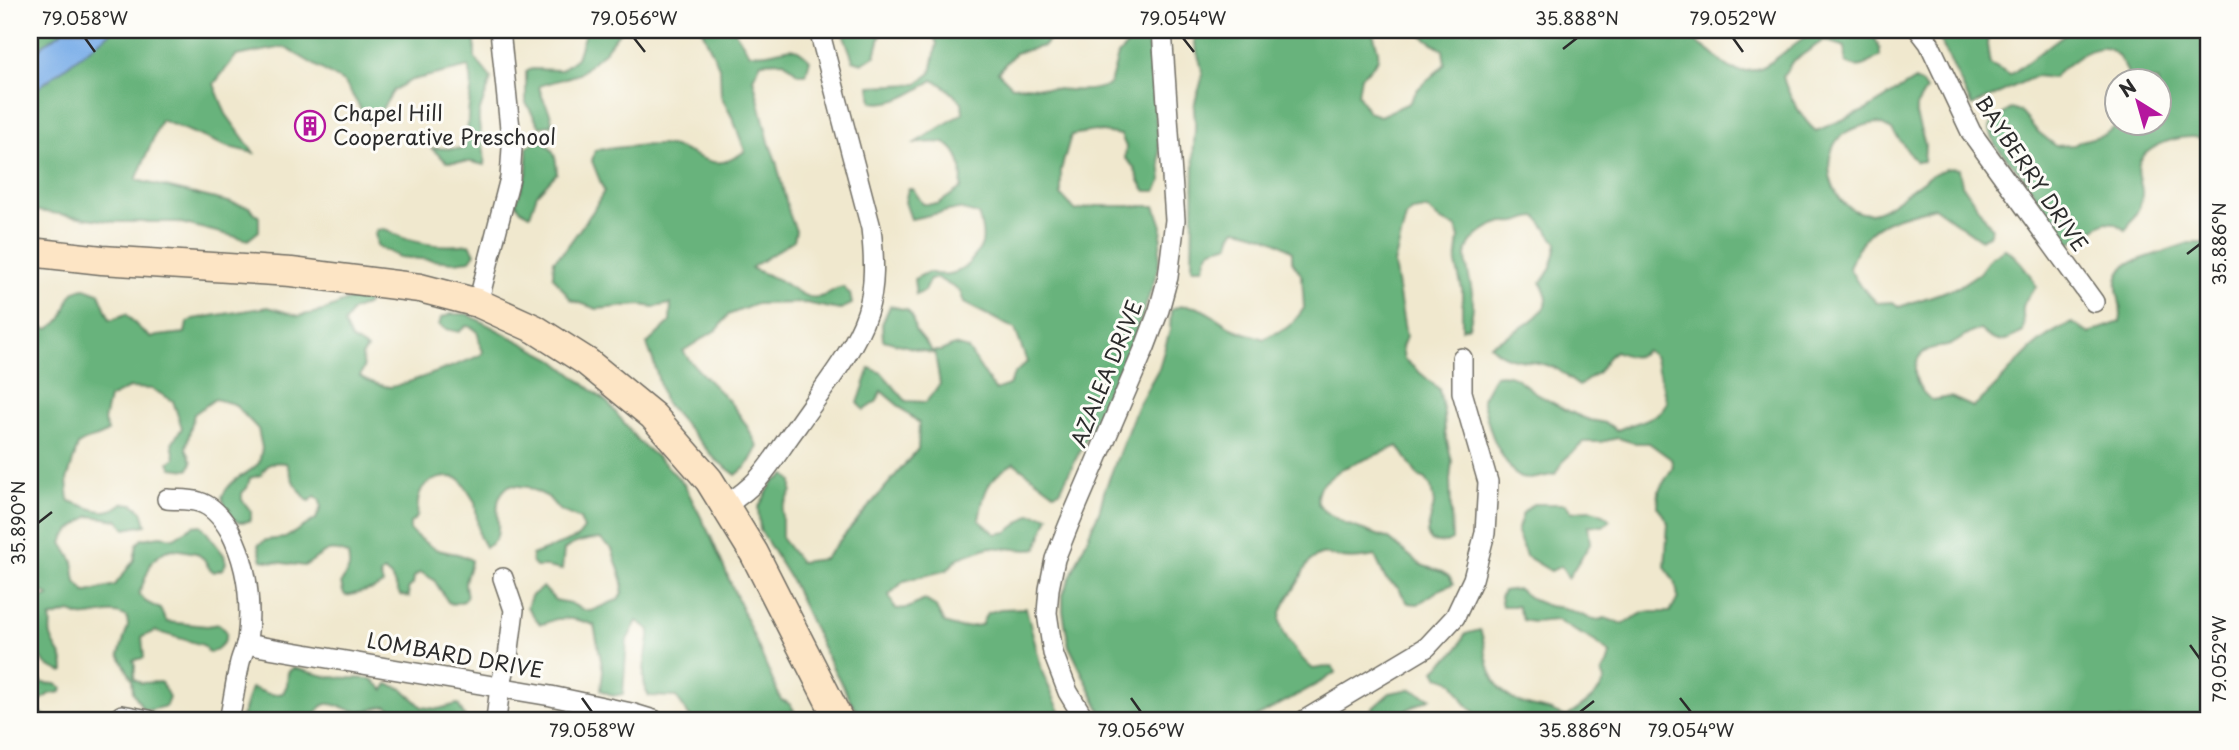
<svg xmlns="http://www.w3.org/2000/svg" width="2239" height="750" font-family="'Playpen Sans',sans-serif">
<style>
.forest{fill:#67b37c;stroke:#496f54;stroke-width:2}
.water{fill:#7cafe9;stroke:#546d8a;stroke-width:2}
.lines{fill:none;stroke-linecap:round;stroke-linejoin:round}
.minor-casing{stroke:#706d64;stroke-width:22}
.secondary-casing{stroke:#706d64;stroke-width:31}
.minor{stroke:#fff;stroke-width:19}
.secondary{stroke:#fde5c5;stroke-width:28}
.ticks{fill:none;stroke:#2b2b2b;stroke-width:2.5}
.labels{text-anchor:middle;stroke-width:6;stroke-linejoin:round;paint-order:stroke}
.poi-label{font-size:21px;fill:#2b2b2b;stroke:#fdfcf7;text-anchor:start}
.street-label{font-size:21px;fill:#2b2b2b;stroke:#fdfcf7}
.neatline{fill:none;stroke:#2b2b2b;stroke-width:2.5}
.ticks-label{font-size:18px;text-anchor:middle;fill:#2b2b2b}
</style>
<rect width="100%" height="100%" fill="#fdfcf7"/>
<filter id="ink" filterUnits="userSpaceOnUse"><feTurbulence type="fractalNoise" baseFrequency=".0143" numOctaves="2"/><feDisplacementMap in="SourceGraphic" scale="14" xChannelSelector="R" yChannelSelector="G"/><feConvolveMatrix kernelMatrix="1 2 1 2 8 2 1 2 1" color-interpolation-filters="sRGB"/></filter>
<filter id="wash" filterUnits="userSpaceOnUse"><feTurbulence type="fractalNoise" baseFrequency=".00686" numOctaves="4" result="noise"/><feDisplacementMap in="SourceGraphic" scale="28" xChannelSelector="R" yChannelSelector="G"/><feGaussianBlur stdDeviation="1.57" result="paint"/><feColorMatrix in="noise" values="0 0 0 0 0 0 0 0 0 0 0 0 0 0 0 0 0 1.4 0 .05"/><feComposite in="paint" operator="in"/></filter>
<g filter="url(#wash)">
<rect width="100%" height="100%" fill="#f0e8ce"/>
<!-- forest -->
<g class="forest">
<path d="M30 30H475V58L491 78C489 91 481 102 479 115 477 131 487 148 484 165L472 162H447L431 148 464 149C467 137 468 128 468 116 469 93 475 91 469 67L412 80 394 90 371 126 345 83 284 47 236 56 214 84 226 114 254 153 228 147 161 120 136 180 249 207 259 217V231L248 240 177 222H115L30 210Z"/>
<path d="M586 30H621L603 53 579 74 539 86C542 104 552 108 552 125L540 127 526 103V71L532 69 561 70 577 58Z"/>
<path d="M702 30H734L749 53C755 53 761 54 767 53 789 50 792 41 810 60L806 74H798L784 61 761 62 753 78 769 142 776 161 789 213 796 231 794 240 751 268C759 272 768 275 777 279 790 285 806 303 823 296 831 293 831 289 843 287L850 294 852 304 839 310 806 303 756 304 728 315 719 328 683 351C695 370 713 384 728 400 740 414 750 430 758 447L747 466 736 475 715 459 664 401 654 363 647 344 670 322 671 304 654 307 640 305 597 309 571 300 553 276 554 260 564 251 593 211 604 191 592 161 595 150C617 148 640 144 662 145 698 147 708 179 745 151L733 119 721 96 720 69Z"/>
<path d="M842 30H885L880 37 875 56 862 63 853 60Z"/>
<path d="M930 30H1052L1050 37 1044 46 1015 53 998 72 1012 86C1040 84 1085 98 1110 84L1118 55 1138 34 1147 33 1162 180 1156 191H1146C1134 178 1140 170 1125 158L1126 147 1121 135 1095 131 1071 135 1061 170V195L1076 211 1095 206H1155L1162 226 1158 269 1132 346 1060 491 1054 493 1014 463C987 479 984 490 979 520L996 534 1007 532 1031 514 1049 516 1037 548 1029 550 989 547 958 558 947 570 904 581 889 595 895 609 908 608 925 600 935 606 944 623 960 628 981 625 987 613 1000 609 1026 608 1043 674 1064 720H861L826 655 791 580 760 530 758 508 773 482 786 475 792 481V491L782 509V539L800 562 824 559 918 449 919 423 881 391 877 401 864 410 858 403 870 368 882 373 906 401 926 402 940 384 935 354 883 340 882 324 890 306 907 310 912 316 915 330 932 351H941L954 345 968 349 995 390 1009 385 1014 374 1027 362 1015 329 964 303 960 291 937 278 930 279 924 291 916 295 914 279 928 272C949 279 965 272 977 253 979 250 981 247 982 243 984 234 981 223 978 214L958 209 911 219 905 202 908 189H913L923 204H938L961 188C963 173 962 150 944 143 936 141 923 143 915 143L963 113 962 102 943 85 933 80C915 92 895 106 872 102L870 86 917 84 931 73 937 43Z"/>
<path d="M1197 30H1372C1380 57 1384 59 1361 76L1358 94 1368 112 1380 116 1409 103 1418 89 1445 64 1443 50 1414 30H1693L1697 43C1710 49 1723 65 1732 69 1769 82 1790 36 1822 30 1837 27 1856 30 1871 30L1880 49V56C1866 64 1862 71 1846 63L1845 47 1824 40 1792 62 1783 76C1786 92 1804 122 1816 131L1866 110 1915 80 1922 84 1926 90 1916 107V115L1925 145 1924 161 1916 162 1892 130 1878 123C1868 124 1851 128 1842 135 1819 155 1829 202 1858 212 1891 223 1926 161 1959 169L1962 184 1992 228 1989 235 1980 239 1934 207C1890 220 1866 220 1849 268L1858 283 1877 303 1893 302 1899 307 1958 287 1979 273 1991 257 2005 249C2015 254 2033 276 2036 287 2031 293 2024 300 2023 307 2022 316 2025 323 2023 332 2002 342 1999 347 1980 330 1968 331 1961 341 1950 345 1943 348 1935 346 1928 350 1906 361 1915 390 1932 400L1951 397 1973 407C1996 389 2012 366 2033 347 2044 337 2058 329 2072 323L2089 333 2120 322C2126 300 2105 285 2127 264L2189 243H2209V720H1482L1465 703 1453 682 1439 677 1435 670 1457 650 1465 634 1480 630C1486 643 1485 659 1491 673 1503 701 1520 704 1548 710 1555 712 1560 716 1568 716 1582 706 1599 696 1605 680L1602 672 1608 662 1610 654C1594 637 1576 634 1557 620L1533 622 1523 620 1517 606H1502L1500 597 1503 591 1518 589 1533 600 1548 606 1564 608 1589 618 1599 620 1605 618 1622 624 1645 612H1670L1678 598 1676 584 1665 567 1668 523 1658 507 1659 490 1673 467 1671 459 1649 443H1634L1618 438 1601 442H1584L1564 460 1555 474C1545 476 1531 481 1521 478 1516 477 1512 470 1509 466 1492 442 1489 427 1482 399L1495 375C1513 371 1520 382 1533 391 1545 399 1574 415 1587 419 1599 423 1607 420 1616 431 1632 422 1660 421 1667 401L1654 356 1646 350C1636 361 1628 356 1615 351L1610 355 1598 372 1579 386C1571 381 1565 374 1557 369 1535 358 1507 365 1490 345 1504 338 1547 317 1547 299 1547 294 1543 287 1541 282 1551 272 1555 257 1557 243L1537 217C1528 217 1523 221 1516 222 1510 223 1505 221 1500 223 1487 226 1466 241 1466 256 1467 282 1479 296 1469 326L1462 329V289L1456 264 1459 238 1456 227 1441 221 1427 209 1412 211 1406 217 1394 264 1406 337 1402 347 1404 359 1439 389 1444 414 1445 433 1452 461 1450 480 1452 540 1446 543 1431 541 1427 534 1434 504 1431 487 1426 479 1418 476 1398 446 1341 469 1320 486 1317 496 1318 503 1324 511 1346 524 1389 539 1421 565 1442 572 1450 577 1453 584 1439 590 1418 604 1408 603 1398 588 1385 578 1375 556C1365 558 1353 560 1342 558 1335 557 1328 553 1321 555 1308 559 1305 568 1300 579 1294 591 1281 604 1280 619 1280 634 1302 660 1313 669L1332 666 1336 672 1323 681 1251 720H1105L1069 646 1063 611V594L1100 509 1104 492 1137 407 1159 368 1170 330 1171 310C1194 297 1213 317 1232 328 1242 333 1254 335 1264 339 1270 334 1272 334 1279 332 1290 328 1298 317 1304 308L1302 276 1292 261V252C1282 241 1251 231 1236 229L1231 236 1230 244C1224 247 1213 246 1209 252 1206 256 1205 264 1203 268H1192L1194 164C1192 149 1196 135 1195 120 1195 117 1194 113 1194 109 1194 99 1201 88 1202 77 1204 61 1189 44 1197 30Z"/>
<path d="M1937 30H1988L1987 45 1990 64 2010 75 2070 30H2209V141C2192 130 2145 143 2139 164 2136 173 2141 182 2142 191 2143 207 2133 217 2126 230L2114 223 2106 222 2068 244 2024 177 1995 145 1990 130 1991 123 2012 108 2020 111 2037 131 2056 146 2074 145 2081 141 2103 135 2122 123 2158 122V80H2131C2127 71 2122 59 2114 52 2096 37 2065 67 2052 78L2036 76 1972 106 1941 42Z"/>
<path d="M539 140C555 148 556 156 557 173L537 194 530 215 521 210 516 203 527 174V147Z"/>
<path d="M385 229C408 244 442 248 470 244L475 253 470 260 454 262 399 257 377 246 375 233 377 230Z"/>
<path d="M85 288 99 293 110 320 126 314 138 327 151 338 157 336 185 333 187 323 193 319 268 307 299 316 323 311 356 297 365 296 368 304 352 311 344 324 351 339 367 349 362 356 364 368 360 376C367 381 382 386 390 387 397 387 475 359 482 354L483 351C476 340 483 328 466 326L459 332 446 329 439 325 441 318 451 314H467L553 359 608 403 639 442 665 464 684 484 710 535 781 700C789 702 797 709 794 719L792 720H692L676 697 649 696C637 678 649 650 650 630L637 621 627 640 623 694 613 696 601 690 603 670 594 625C584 621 569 617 557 619 550 620 547 624 540 624L527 607 531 596 543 587 555 600 570 603 583 610 591 611 617 600 622 594 623 582 612 549 600 539C589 539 573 542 564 550L562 570 547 567H536L532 562V555L577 538 584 529 580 519 559 510 548 497 528 487 510 485C482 504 514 536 485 547L479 536 475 502 461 480C449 473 425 479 420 493 417 500 418 509 417 517L410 523V530C416 537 431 547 438 550 451 554 460 552 471 560 471 569 465 575 465 584 465 592 469 594 464 601L452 604 448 602 434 580 420 572 414 577 413 584 408 589 409 597 400 595 391 577 384 571 380 575 383 584 374 589 346 596 343 592 341 583C348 570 351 571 348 555 327 543 321 557 304 566L262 560 258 545 266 540 285 538 316 519 321 507 320 500 315 496 310 501 307 500 294 483 286 463C273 461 267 463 261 475L250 478 247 488 242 493V500L251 511V520C232 528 227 512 222 497 232 476 246 477 259 463L262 448 258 429 234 404 215 399 194 414 186 448 192 462 190 468 188 470 172 468 169 462 175 458 172 443 182 428 173 401 152 389 129 388 109 398 104 421 108 431C99 440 88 437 78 445L67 480 69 501C90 507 105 519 123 503L133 504 142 511 146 525 125 529 118 520 90 516C80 523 66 531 62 543L73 561 76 582 85 592H88L115 585 134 560 137 544 142 539 160 536 174 538 193 526 201 525 224 555 226 563 223 569 214 572 209 568 204 559 196 553 174 549 165 551 152 561 139 594 146 602 160 609 167 622 207 626 219 624 226 631C228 641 218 650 209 653L203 645 155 631 142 637 144 658 133 660 135 665 134 678 141 683 161 682 169 697 166 706 151 710 143 709 133 692 132 679 119 655 128 626 127 617C109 607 96 618 81 616 77 616 74 613 70 612L50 618C52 625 49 630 51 636 55 652 64 651 64 671L62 672 46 665 30 642V601L49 596 43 592H30V309L37 326 48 329C53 326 59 323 62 318 69 306 67 290 85 288Z"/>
<path d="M1533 504H1565L1572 512C1589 509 1598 508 1610 520L1603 526 1588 525 1590 544 1568 578 1561 566 1551 571 1526 556 1517 532 1523 513Z"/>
<path d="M293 668 329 677 372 679 384 690 388 684 403 689 422 707 438 709 458 704 466 720H411L387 706C378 707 369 711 359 711 339 711 325 690 313 720H241L251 688C265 690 264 697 283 693L287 685 288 672Z"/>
<path d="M35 674 43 683 56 684 62 688 61 692 49 694 36 704 35 711 43 714 47 720H30V677Z"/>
<path d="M1410 689 1431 698 1394 716 1393 720H1359L1390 693Z"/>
</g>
<!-- water -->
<path class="water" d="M65 30H114L30 94V57L43 45Z"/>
</g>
<g filter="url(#ink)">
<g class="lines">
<!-- minor casing -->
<g class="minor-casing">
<g id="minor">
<path d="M1919 30 1929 43 1971 132 2094 302"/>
<path d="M478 303 510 178 512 148 500 30"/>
<path d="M167 499C177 500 190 499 199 502 213 506 223 519 230 531 248 566 252 603 247 641 245 650 240 658 239 667 235 685 233 703 229 720"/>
<path d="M726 505C738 497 749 489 759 478 773 462 784 443 797 426 820 392 854 352 867 313 876 286 874 255 871 228L819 30"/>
<path d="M246 644 551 696 631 713 654 720"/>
<path d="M116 720 122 715 149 720"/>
<path d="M496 720 500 687 508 657 514 610 503 578"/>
<path d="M1085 720 1068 692 1053 653 1047 613 1049 589 1055 559 1069 524 1145 347 1159 310 1168 277 1175 220 1162 30"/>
<path d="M1305 720 1427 647 1455 617 1473 579 1485 533 1488 482 1462 392V358"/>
</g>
</g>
<!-- secondary casing -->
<g class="secondary-casing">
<path id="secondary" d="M30 252 102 260 291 272 420 288 478 303 535 329 587 362 653 416 709 480 754 553 839 720"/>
</g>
<!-- minor -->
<use href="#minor" class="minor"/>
<!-- secondary -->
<use href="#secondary" class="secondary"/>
</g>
</g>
<!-- ticks -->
<path class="ticks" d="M85 38 95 52M634 38 645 52M1183 38 1194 52M1733 38 1743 52M1563 49 1577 38M2187 254 2200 244M38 523 52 512M2190 645 2200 659M582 698 592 712M1131 698 1141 712M1680 698 1691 712M1580 712 1594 701"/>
<!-- icons -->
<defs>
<g id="building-ring" transform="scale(1.575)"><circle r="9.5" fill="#fdfcf7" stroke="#b5179e" stroke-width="1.5"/><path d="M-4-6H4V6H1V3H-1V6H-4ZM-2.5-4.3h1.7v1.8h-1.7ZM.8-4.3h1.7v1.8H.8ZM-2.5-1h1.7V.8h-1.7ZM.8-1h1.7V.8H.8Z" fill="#b5179e"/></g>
</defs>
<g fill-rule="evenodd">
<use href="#building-ring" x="310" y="126"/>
</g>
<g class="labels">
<!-- poi labels -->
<g class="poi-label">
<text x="333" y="121">Chapel Hill<tspan x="333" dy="24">Cooperative Preschool</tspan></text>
</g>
<!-- street labels -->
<g class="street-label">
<text transform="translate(2031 174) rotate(56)" y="7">BAYBERRY DRIVE</text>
<text transform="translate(1107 374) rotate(-68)" y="7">AZALEA DRIVE</text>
<text transform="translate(455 656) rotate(10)" y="7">LOMBARD DRIVE</text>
</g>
</g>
<!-- margin -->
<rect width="2239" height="750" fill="none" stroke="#fdfcf7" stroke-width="77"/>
<!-- north arrow -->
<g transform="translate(2138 102) rotate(323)"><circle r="33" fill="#fdfcf7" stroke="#a9a8a5" stroke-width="2"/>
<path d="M0-5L12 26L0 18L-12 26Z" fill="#b5179e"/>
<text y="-10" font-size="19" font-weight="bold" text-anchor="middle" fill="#2b2b2b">N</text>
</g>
<rect x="38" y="38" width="2162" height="674" class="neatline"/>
<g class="ticks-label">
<text x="85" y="25">79.058°W</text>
<text x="634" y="25">79.056°W</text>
<text x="1183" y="25">79.054°W</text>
<text x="1577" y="25">35.888°N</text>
<text x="1733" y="25">79.052°W</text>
<text transform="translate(2220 244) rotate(-90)" y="6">35.886°N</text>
<text transform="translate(19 523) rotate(-90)" y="6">35.890°N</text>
<text transform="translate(2220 659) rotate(-90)" y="6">79.052°W</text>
<text x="592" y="737">79.058°W</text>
<text x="1141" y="737">79.056°W</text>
<text x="1580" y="737">35.886°N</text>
<text x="1691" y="737">79.054°W</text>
</g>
</svg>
